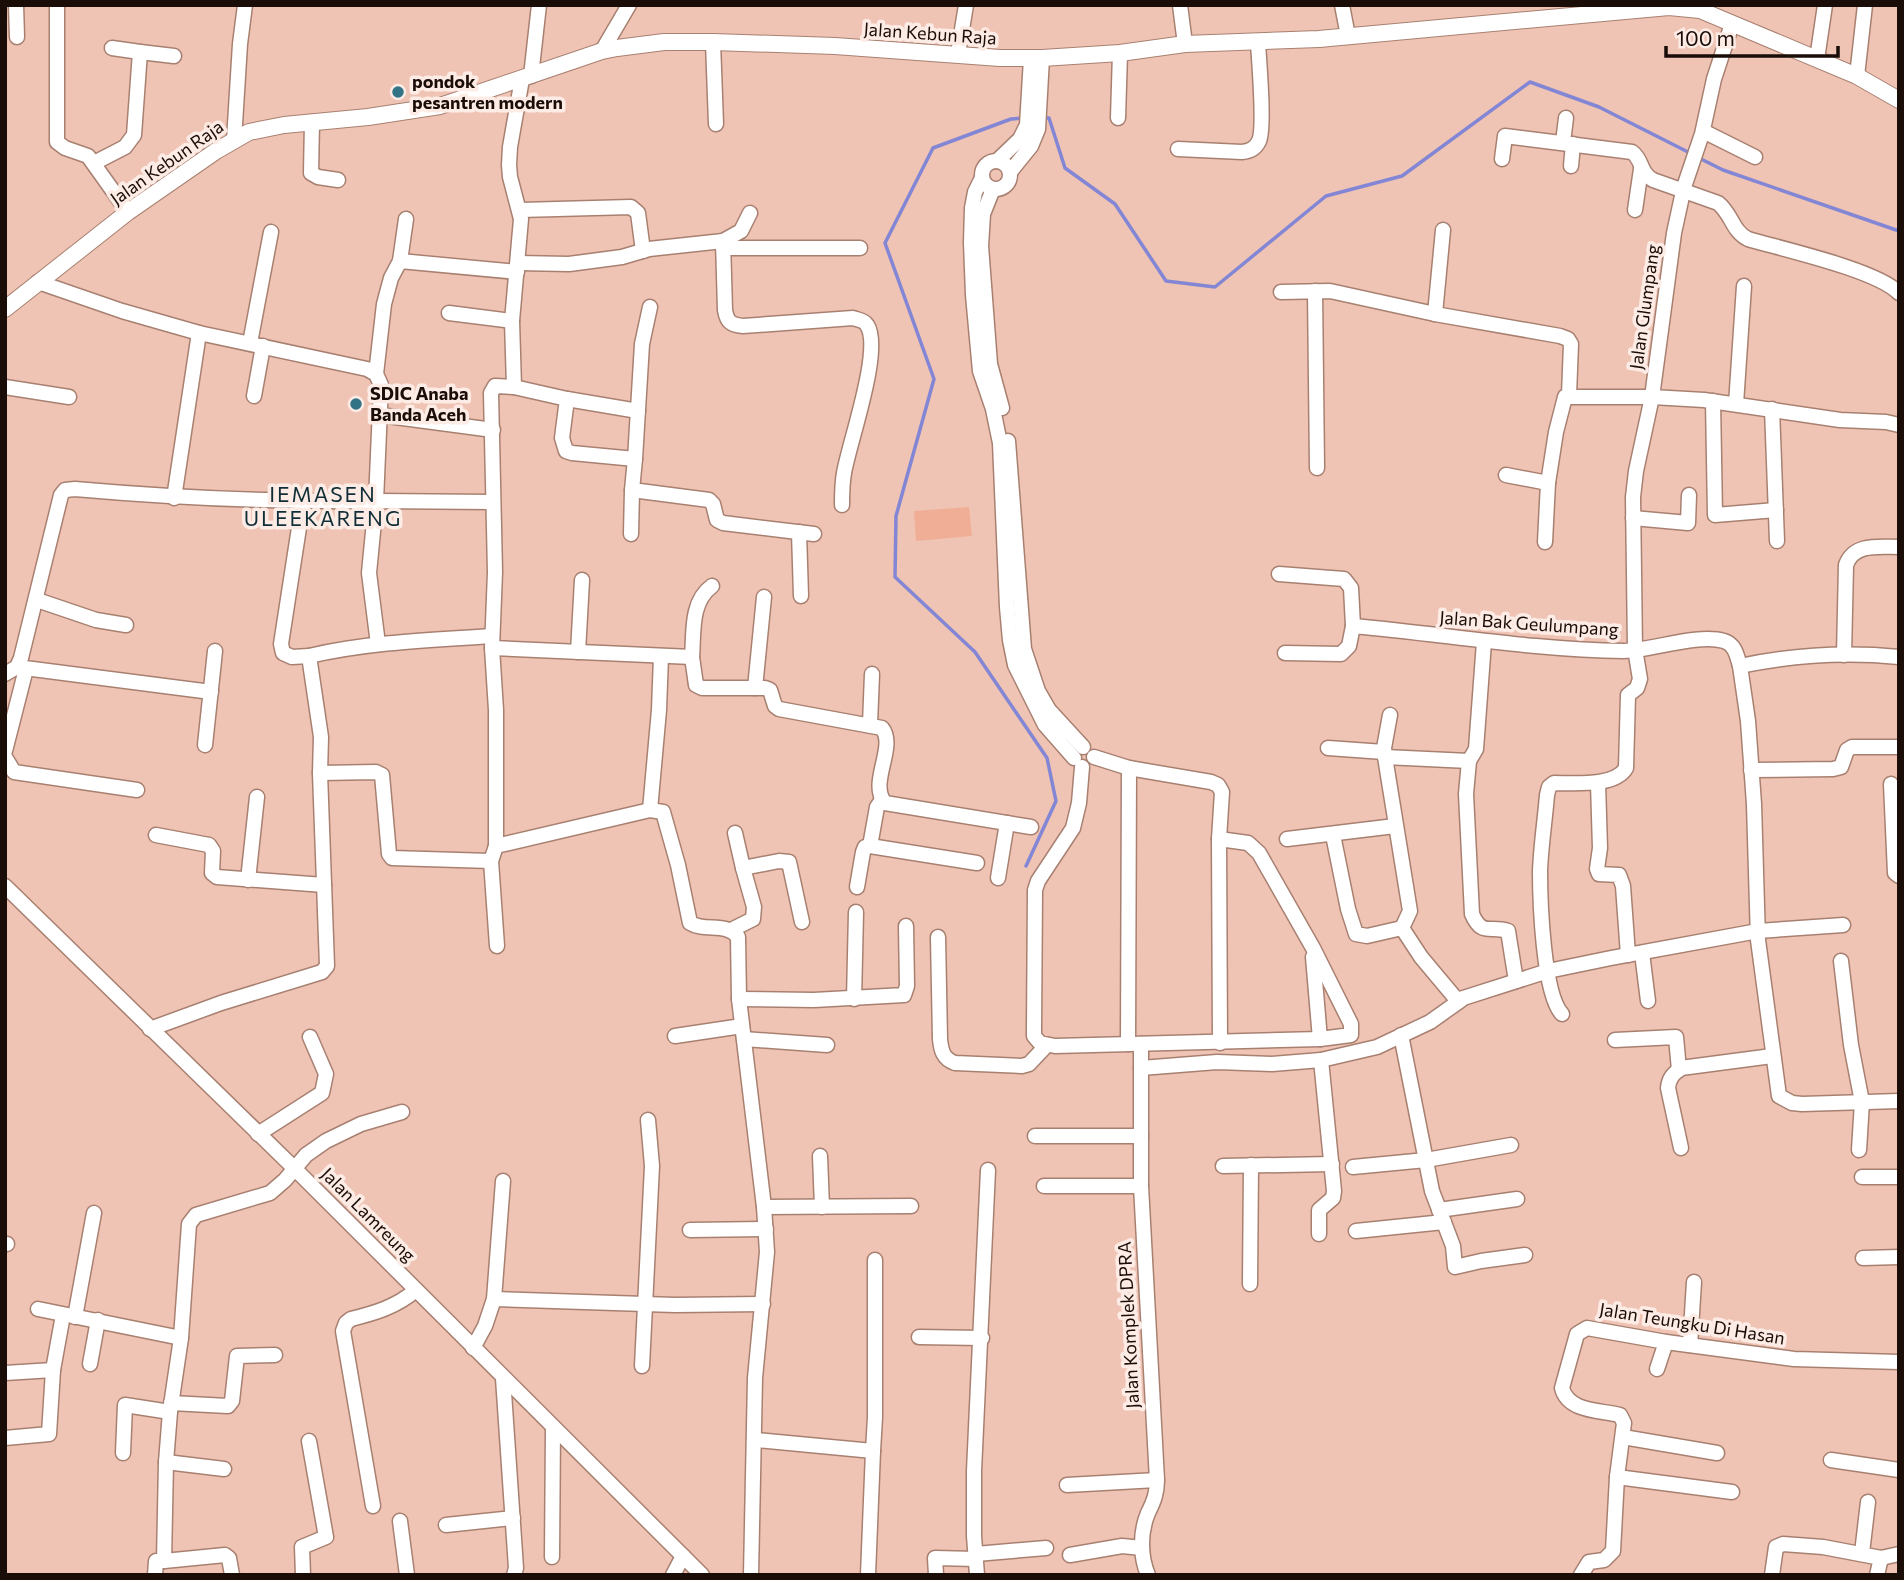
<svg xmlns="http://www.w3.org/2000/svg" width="1904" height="1580" font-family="Commissioner,sans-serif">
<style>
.green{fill:#f1ae96}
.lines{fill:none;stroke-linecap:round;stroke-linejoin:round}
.stream{stroke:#8286d5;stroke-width:3.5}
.minor-casing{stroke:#a88071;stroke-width:17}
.tertiary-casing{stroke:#a88071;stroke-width:18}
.minor{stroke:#fff;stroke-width:14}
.tertiary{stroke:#fff;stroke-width:16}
.poi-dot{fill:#327386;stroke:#fdebe5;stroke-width:2.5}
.labels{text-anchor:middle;stroke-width:7;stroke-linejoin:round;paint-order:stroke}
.street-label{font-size:18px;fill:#1a0c07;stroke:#fdebe5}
.poi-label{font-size:18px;font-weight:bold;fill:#1a0c07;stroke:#fdebe5;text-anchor:start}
.quarter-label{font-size:21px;letter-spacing:2px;fill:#0f2e37;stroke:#fdebe5}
</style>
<rect width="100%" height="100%" fill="#efc4b4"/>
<!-- green -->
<path class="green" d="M969 507 972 536 916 541 914 511Z"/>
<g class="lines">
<!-- stream -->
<g class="stream">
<path d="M1023 118 1011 119 933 148 885 243 934 379 896 516 895 577 975 652 1047 758 1056 801 1026 866"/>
<path d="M1041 118H1049L1065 168 1115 204 1166 281 1215 287 1326 196 1402 176 1530 82 1599 107 1692 154"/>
<path d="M1699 158 1723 170 1899 231"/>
</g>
<!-- minor casing -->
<g class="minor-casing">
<g id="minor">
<path d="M16 5 17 37"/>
<path d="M57 5V142L65 148 88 156 128 212"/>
<path d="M1180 5 1185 44"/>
<path d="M1342 5 1348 36"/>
<path d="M1732 24 1714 79 1702 134 1684 187 1674 233 1652 397 1704 400 1840 420 1886 422 1899 425"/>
<path d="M713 42 716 124"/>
<path d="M602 51 629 5"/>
<path d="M140 52 174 56"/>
<path d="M958 54 966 5"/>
<path d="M1817 59 1825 5"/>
<path d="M531 76 539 5"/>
<path d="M1857 76 1865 5"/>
<path d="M1118 118 1120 53"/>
<path d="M312 122 311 173 318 177 338 180"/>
<path d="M1703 131 1755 157"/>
<path d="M234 140 240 44 245 5"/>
<path d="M1563 142 1566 118"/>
<path d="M1178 149 1242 152C1250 151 1255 149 1259 141 1265 128 1259 61 1258 43"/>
<path d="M1502 159 1505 136 1632 152C1643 160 1639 172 1653 180L1718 203C1732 214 1732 231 1748 239 1782 249 1877 270 1899 293"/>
<circle cx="996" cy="175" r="14"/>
<path d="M997 161 1020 139 1027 125 1031 59"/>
<path d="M94 163 125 147 134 135 140 52 112 48"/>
<path d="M1571 166 1573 144"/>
<path d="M1010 172 1031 146 1038 129 1042 58"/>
<path d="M982 178 975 192 972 208 971 243 973 295 980 371 993 409 1000 443 1007 607 1010 640 1015 665 1045 725 1074 758"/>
<path d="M993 189 983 214 981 246 990 364 1002 408"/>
<path d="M520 210 631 207 638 213 643 251"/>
<path d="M1635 210 1641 169"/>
<path d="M723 241 725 310C727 322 731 325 743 326L853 318C858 320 864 320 867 325 883 349 849 443 844 473 842 484 842 494 842 505"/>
<path d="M723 248H860"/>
<path d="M400 261 517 272"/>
<path d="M518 263 569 264 622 257 649 249 723 241 741 231 750 213"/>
<path d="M1315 291 1317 468"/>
<path d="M1281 292 1330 291 1435 314 1560 336 1568 339 1571 344 1569 395"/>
<path d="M449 313 512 321"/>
<path d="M1435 314 1443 230"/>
<path d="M250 343 271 232"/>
<path d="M376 374 384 304 391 278 400 261 406 219"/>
<path d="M5 387 69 397"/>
<path d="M514 387 512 321 521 219 510 177 509 165 510 147 522 79"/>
<path d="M254 396 263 346"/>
<path d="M567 399 638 411"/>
<path d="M1713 401 1715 515 1776 510"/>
<path d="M1736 404 1744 286"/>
<path d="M1772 409 1777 541"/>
<path d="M380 415 493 430"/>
<path d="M1008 441 1024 649 1038 691 1049 710 1083 747"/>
<path d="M635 459 632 490 709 500 713 504 717 520 723 523 814 534"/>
<path d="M1506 475 1548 483 1556 432 1565 397H1652L1636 471 1633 497 1635 649 1640 679 1637 688 1628 695 1626 768C1615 787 1574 783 1554 783L1549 787 1547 795C1545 820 1541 845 1540 871 1540 900 1543 994 1562 1014"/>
<path d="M174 498 199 333"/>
<path d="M303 502 281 644 283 653 292 657 309 656"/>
<path d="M1633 518 1688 523 1689 495"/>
<path d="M799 532 801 596"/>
<path d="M631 534 632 490"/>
<path d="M1545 542 1548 483"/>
<path d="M1279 574 1344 579 1351 588 1353 626"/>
<path d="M37 600 96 620 126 625"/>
<path d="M1484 642 1476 749 1469 761 1466 794 1472 914C1482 937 1490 925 1508 931L1516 981"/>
<path d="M378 644 369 573 376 501 492 502"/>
<path d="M492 648 692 657 696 685 702 688H765L770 690 775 706 779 709 882 728C897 747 868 783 885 803L1031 827"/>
<path d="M578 652 582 580"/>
<path d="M1285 653 1341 654 1349 646 1353 626C1444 634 1533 650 1624 651 1650 651 1698 633 1724 641 1735 644 1737 656 1740 666 1792 655 1847 652 1899 657"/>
<path d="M1844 655 1846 565C1854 543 1878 547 1899 547"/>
<path d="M692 657C694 633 690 602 712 586"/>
<path d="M1740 666 1748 721 1754 804 1758 940 1779 1096 1792 1103 1802 1104 1899 1101"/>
<path d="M17 667 211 692"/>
<path d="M5 674 17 667 21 658 61 495 65 490 75 489C176 498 275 502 376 501L381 385 376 374 367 369 199 333 122 311 38 282"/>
<path d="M755 688 764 597"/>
<path d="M870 724 872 674"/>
<path d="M205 745 215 651"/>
<path d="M1328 748 1384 752"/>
<path d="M5 751 26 669"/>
<path d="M5 757 14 772 137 790"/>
<path d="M1094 757 1129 768 1211 782 1218 785 1222 792 1219 839 1220 1043"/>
<path d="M1385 757 1384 748 1390 715"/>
<path d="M1082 767 1079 803 1073 828 1038 881 1035 890 1034 1030V1036L1040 1043 1055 1046 1320 1039 1351 1035V1024L1313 948 1259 853 1248 843 1219 839"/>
<path d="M1751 770 1833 769 1841 767 1847 750 1852 747H1899"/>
<path d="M320 773 376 772 382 775 389 854 392 858 491 861"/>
<path d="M1598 783 1600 848 1597 869 1599 874 1619 875 1623 886 1628 955"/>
<path d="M1891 784 1895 873 1899 876"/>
<path d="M650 810 659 710 661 656"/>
<path d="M735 833 743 868"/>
<path d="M156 835 209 845 213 851 212 873 217 877 324 885"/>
<path d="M1333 835 1348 909 1356 934 1367 936 1402 928 1421 957 1457 1000 1548 971 1611 958 1758 931 1843 925"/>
<path d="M1287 839 1395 826"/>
<path d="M496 846 650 810 663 812 678 865 690 923C705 932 727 922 738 937L739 999 764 1207 767 1252 755 1378 751 1575"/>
<path d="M870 846 877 807 882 800"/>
<path d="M998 878 1007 823"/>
<path d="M248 880 257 797"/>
<path d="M5 886 294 1168 702 1575"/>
<path d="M857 887 863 852 865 847 870 846 977 863"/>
<path d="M1402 928 1410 911 1385 757 1469 761"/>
<path d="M731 930 753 919 754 907 743 868 779 861 789 862 802 922"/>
<path d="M938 937 940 1039C941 1050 943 1059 955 1063L1022 1066 1029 1064 1046 1046"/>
<path d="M497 946 491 861 496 846V710L492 648 495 572 491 393 495 386 514 387 567 399 562 438 566 451 572 453 635 459 642 344 650 307"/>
<path d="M1642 953 1648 1001"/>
<path d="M1313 957 1320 1039"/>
<path d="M1841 961 1851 1045 1862 1102 1859 1150"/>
<path d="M739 999 814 1000 904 995 907 986 906 926"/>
<path d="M854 999 856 912"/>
<path d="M150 1029 221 1003 322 972 327 966 320 773 321 737 309 656C369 642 431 640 492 636"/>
<path d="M1401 1035 1432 1191 1453 1246 1455 1267 1481 1261 1525 1255"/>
<path d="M675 1036 742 1026"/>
<path d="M744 1039 827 1045"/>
<path d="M1615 1040 1676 1037 1679 1070"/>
<path d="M1128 1044 1129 768"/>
<path d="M1141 1044V1186L1157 1480C1157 1493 1154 1501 1148 1513 1140 1532 1140 1556 1148 1575"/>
<path d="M1141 1068 1217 1062 1272 1064 1321 1060 1377 1047 1430 1022 1461 1000"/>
<path d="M258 1134 322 1093 326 1074 310 1037"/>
<path d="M1035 1136H1141"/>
<path d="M1681 1148 1668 1088C1669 1078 1673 1074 1681 1068L1772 1056"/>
<path d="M820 1156 822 1207"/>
<path d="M1223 1166 1332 1164"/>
<path d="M1353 1167 1426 1160 1511 1145"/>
<path d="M1862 1177H1899"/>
<path d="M1044 1186H1141"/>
<path d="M764 1207 911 1206"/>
<path d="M1439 1210 1517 1199"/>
<path d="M690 1230 766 1229"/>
<path d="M1356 1231 1444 1222"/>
<path d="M1319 1234V1210L1333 1198 1334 1191 1321 1060"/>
<path d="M5 1244H7"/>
<path d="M1863 1258 1899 1257"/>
<path d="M1250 1284 1251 1165"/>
<path d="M494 1299 675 1305 763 1304"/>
<path d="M38 1309 181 1338"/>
<path d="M75 1317 94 1213"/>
<path d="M919 1337 982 1338"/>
<path d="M1690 1345 1694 1282"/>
<path d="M473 1348 485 1326 494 1299 503 1181"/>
<path d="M90 1364 98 1320"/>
<path d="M642 1366 652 1166 648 1120"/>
<path d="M1657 1369 1666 1342"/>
<path d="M5 1373 53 1370"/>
<path d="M503 1378 516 1568 514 1575"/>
<path d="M171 1403 228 1406 232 1401 237 1356 275 1355"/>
<path d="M1623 1437 1717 1453"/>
<path d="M5 1438 49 1434 53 1370 63 1315"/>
<path d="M756 1440 873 1451 875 1417V1260"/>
<path d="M123 1453 125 1405 170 1412"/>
<path d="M1831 1460 1899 1470"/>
<path d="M166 1462 224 1469"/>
<path d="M1617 1477 1732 1492"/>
<path d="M1067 1485 1157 1480"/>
<path d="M373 1506 343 1331 346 1323 351 1319C375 1313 396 1307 416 1290"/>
<path d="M400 1521 407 1575"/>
<path d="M446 1525 513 1518"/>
<path d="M1862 1553 1868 1502"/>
<path d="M976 1554 1046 1548"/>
<path d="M1070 1555 1122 1546 1142 1548"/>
<path d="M552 1557 553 1428"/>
<path d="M155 1575 156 1561H164"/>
<path d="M232 1575 229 1558 225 1555 164 1561 166 1462 170 1412 181 1338 189 1224 196 1215 270 1193 285 1180 306 1155 326 1141 361 1124 402 1112"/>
<path d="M303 1575 302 1547 326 1537 309 1441"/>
<path d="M673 1575 683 1556"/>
<path d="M868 1575 873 1451"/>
<path d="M936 1575 935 1558 976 1559"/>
<path d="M977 1575 974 1536V1471L988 1170"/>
<path d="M1581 1575 1589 1562 1604 1560 1613 1551 1617 1477 1624 1423 1620 1415C1600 1410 1568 1412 1562 1388L1577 1334 1587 1328 1666 1342 1794 1359 1899 1362"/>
<path d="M1772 1575 1776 1547 1783 1544 1823 1547 1881 1558 1899 1554"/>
<path d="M1877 1575 1881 1558"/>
</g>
</g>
<!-- tertiary casing -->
<g class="tertiary-casing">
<path id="tertiary" d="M5 309 128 212 216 151 249 132 284 125 368 117 440 106 602 51 617 48 664 42H713L835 46 1000 58H1042L1120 53 1185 44 1319 39 1669 7 1700 10 1857 76 1899 100"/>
</g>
<!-- minor -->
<use href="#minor" class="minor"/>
<!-- tertiary -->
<use href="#tertiary" class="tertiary"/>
</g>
<!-- markers -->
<g class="poi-dot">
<circle cx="398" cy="92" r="7"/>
<circle cx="356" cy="404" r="7"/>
</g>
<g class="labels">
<!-- street labels -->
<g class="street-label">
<text transform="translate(930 34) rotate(4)" y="6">Jalan Kebun Raja</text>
<text transform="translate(167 163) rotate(-35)" y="6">Jalan Kebun Raja</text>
<text transform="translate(1645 307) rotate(-82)" y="6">Jalan Glumpang</text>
<text transform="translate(1529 624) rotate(4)" y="6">Jalan Bak Geulumpang</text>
<text transform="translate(368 1215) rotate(45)" y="6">Jalan Lamreung</text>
<text transform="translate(1692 1324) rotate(9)" y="6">Jalan Teungku Di Hasan</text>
<text transform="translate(1129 1325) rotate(-93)" y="6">Jalan Komplek DPRA</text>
</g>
<!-- poi labels -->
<g class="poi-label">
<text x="412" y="88">pondok<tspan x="412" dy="21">pesantren modern</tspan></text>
<text x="370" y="400">SDIC Anaba<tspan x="370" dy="21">Banda Aceh</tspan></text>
</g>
<!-- quarter labels -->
<g class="quarter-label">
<text x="323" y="502">IEMASEN<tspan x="323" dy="24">ULEEKARENG</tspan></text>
</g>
</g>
<!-- border -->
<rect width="1904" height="1580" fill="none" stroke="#1a0c07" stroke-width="14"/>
<!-- scale -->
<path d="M1666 46v10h172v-10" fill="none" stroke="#1a0c07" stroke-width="3.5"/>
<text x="1676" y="46" font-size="21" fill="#1a0c07" stroke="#fdebe5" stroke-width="5" paint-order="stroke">100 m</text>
</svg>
